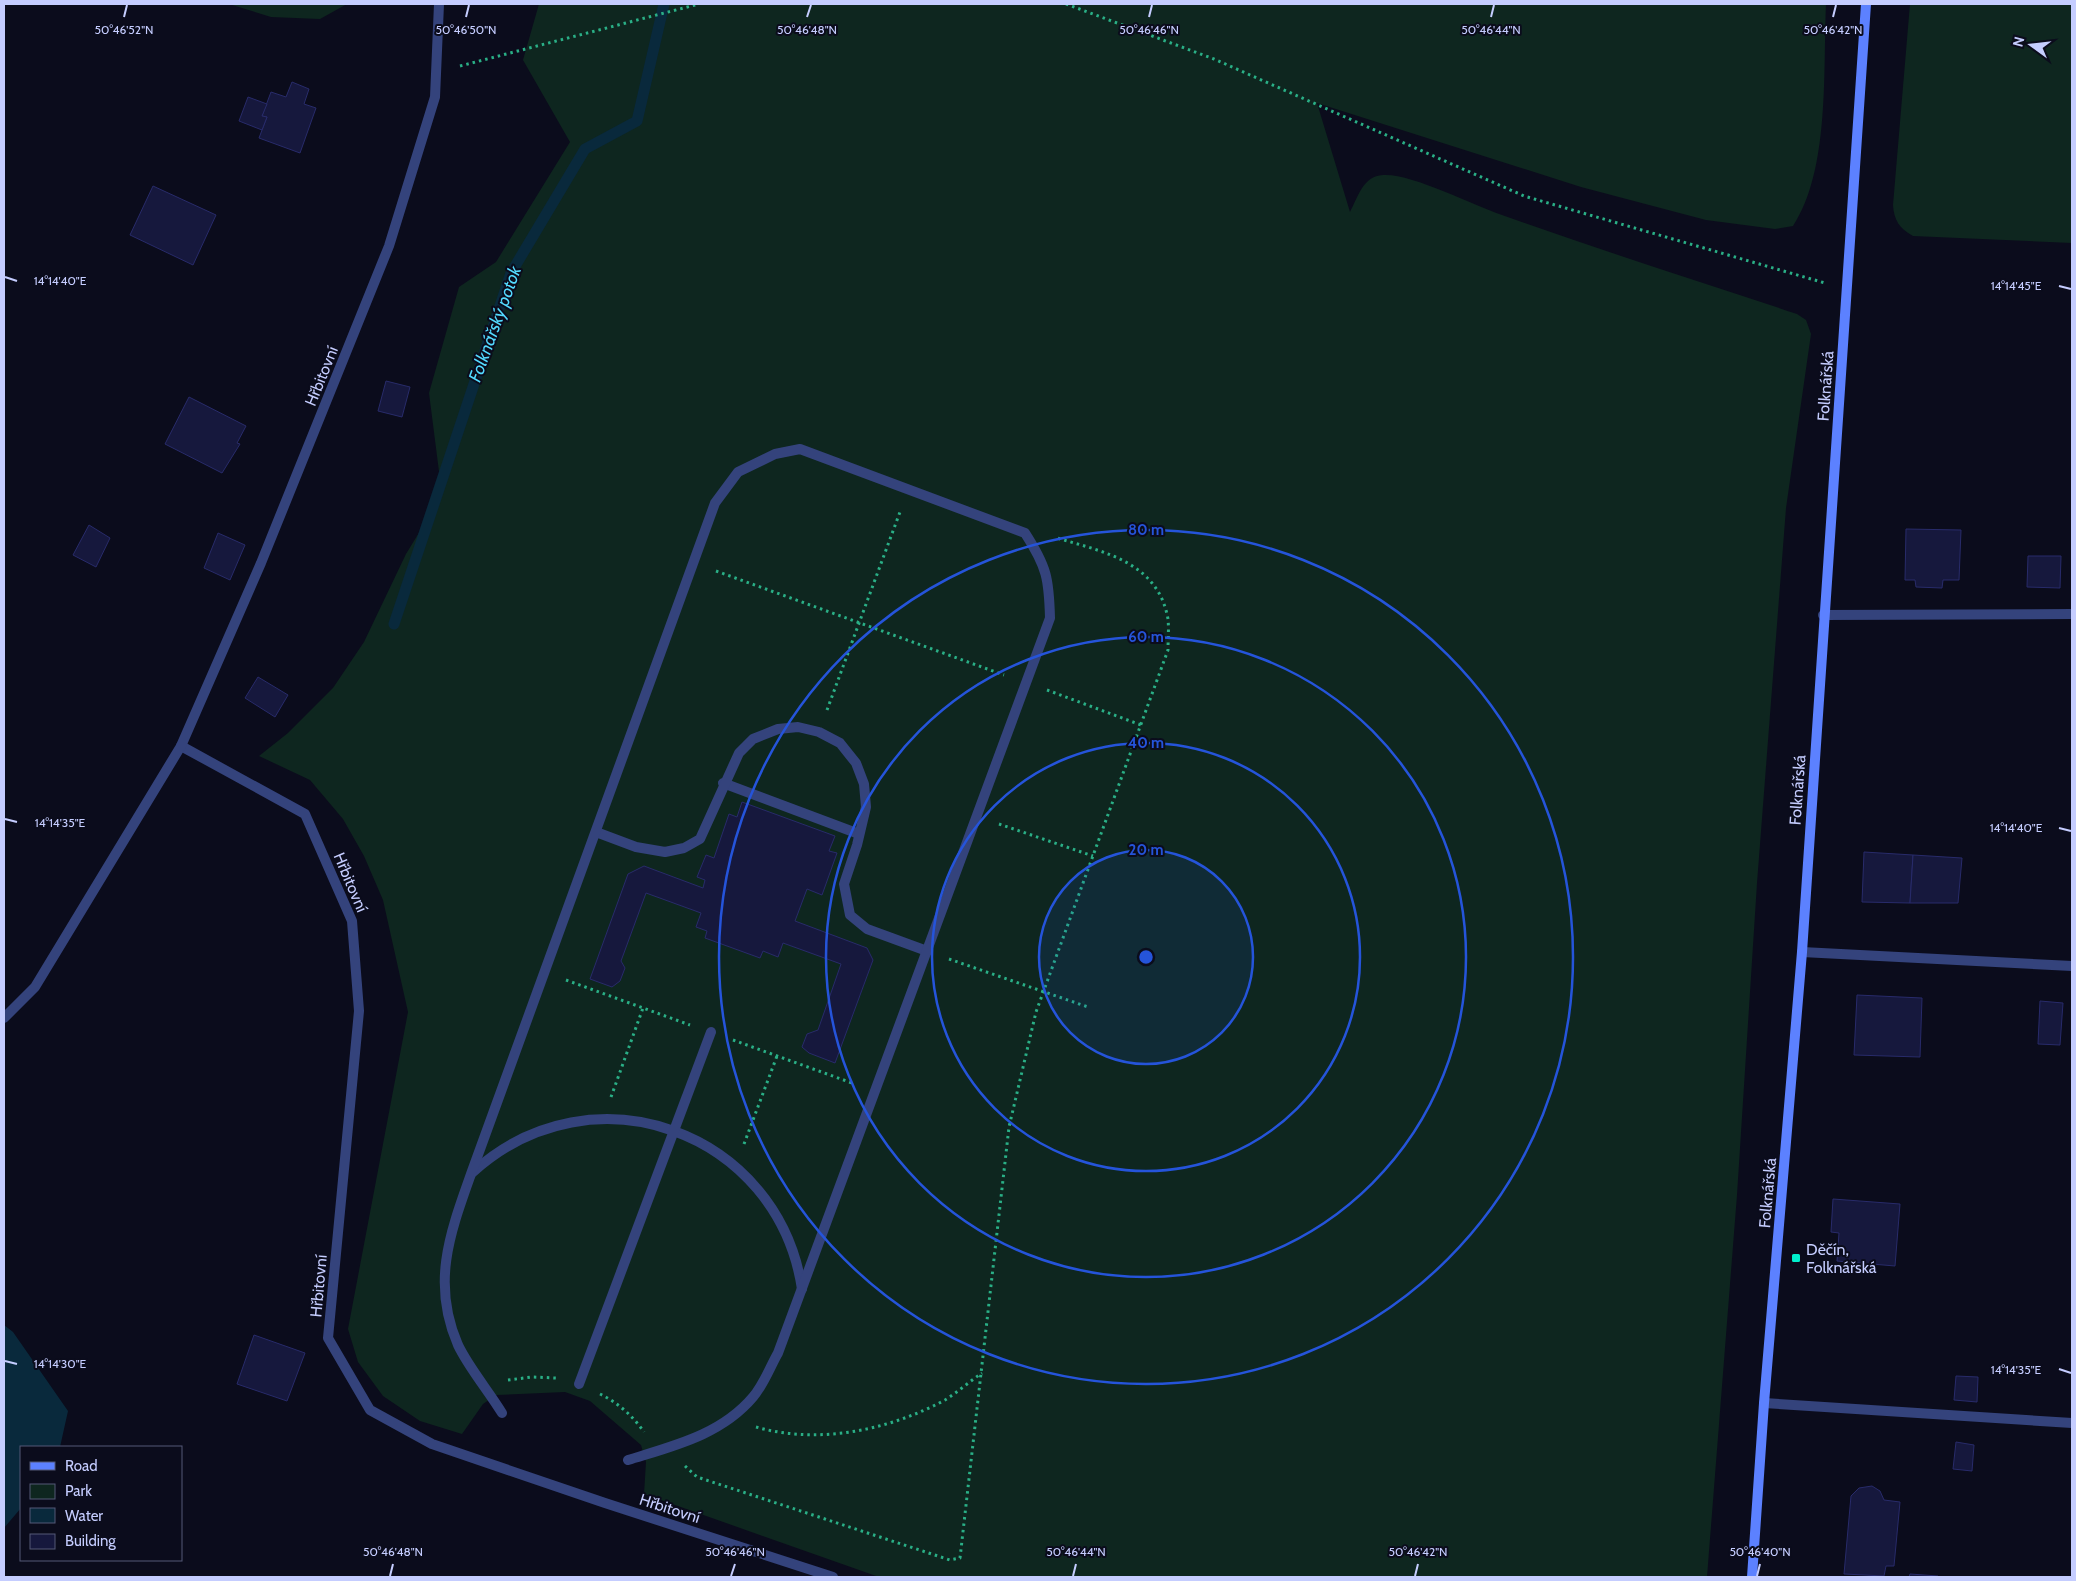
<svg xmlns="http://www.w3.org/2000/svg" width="2076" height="1581" font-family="Cabin,sans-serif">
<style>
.green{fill:#0e261f}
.water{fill:#09293c}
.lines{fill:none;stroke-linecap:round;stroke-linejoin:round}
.stream{stroke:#09293c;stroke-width:11}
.building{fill:#16183d;stroke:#282b6a}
.path{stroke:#2aaf86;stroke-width:3;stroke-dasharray:2.5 4;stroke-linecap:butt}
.street{stroke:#34437c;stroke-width:10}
.secondary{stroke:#5c81ff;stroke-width:10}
.ticks{fill:none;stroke:#c5cdff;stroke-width:2}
.ring{fill:none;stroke:#2554da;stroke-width:2.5}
.poi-dot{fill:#00f0cd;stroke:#0b0c1c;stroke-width:2}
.labels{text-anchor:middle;stroke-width:4;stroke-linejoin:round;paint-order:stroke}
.street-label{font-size:16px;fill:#c5cdff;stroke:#0b0c1c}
.poi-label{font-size:16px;fill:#c5cdff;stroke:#0b0c1c;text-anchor:start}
.water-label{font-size:18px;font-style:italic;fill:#53daff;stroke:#0b0c1c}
.ticks-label{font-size:12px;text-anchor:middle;fill:#c5cdff;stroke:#0b0c1c;stroke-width:4;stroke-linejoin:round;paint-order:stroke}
.centre{fill:#2554da;stroke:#0b0c1c;stroke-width:2.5}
.ring-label{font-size:15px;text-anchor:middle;font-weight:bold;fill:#2554da;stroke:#0b0c1c;stroke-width:4;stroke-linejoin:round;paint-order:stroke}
</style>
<rect width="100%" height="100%" fill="#0b0c1c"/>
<!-- green -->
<g class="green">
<path d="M229 4H347L320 19 271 17Z"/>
<path d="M539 4H1826C1823 71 1830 170 1793 226L1775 229 1706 220 1581 187 1317 103 1350 212C1358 197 1363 176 1383 175 1411 173 1473 205 1502 215 1599 250 1699 281 1797 314L1806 320 1811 334 1786 508 1757 883 1737 1195 1707 1577H879L644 1494 646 1462 641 1445 590 1401 565 1392 496 1395 483 1404 462 1434 420 1421 383 1396 358 1362 348 1329 408 1012 383 900 364 856 343 819 310 780 259 756 288 733 333 688 364 642 406 554 442 495 429 393 459 287 496 262 570 142 523 60Z"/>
<path d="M1910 4H2072V243L1913 236C1899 228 1894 220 1893 205Z"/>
</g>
<!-- water -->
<path class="water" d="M4 1325 13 1332 68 1411 60 1447H21V1508L4 1528Z"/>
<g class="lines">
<!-- stream -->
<path class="stream" d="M394 624 511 273 585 149 637 121 664 4"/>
</g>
<!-- building -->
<g class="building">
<path d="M292 82 309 89 304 104 316 108 300 153 259 138 267 117 262 116 271 92 286 97Z"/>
<path d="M248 97 267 104 262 116 267 117 262 130 239 121Z"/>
<path d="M153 186 216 215 193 265 130 235Z"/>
<path d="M386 381 410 387 402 417 378 411Z"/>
<path d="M189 397 246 426 237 443 240 444 222 473 165 444Z"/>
<path d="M89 525 110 538 96 567 73 555Z"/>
<path d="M1906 529 1961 530 1959 580H1943L1942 588 1916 587 1915 580H1905Z"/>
<path d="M218 533 245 545 230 580 204 568Z"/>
<path d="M2028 556H2061L2060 588 2027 587Z"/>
<path d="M258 677 288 695 275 717 245 698Z"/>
<path d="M742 802 835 836 829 851 837 853 822 895 807 889 795 921 867 948 873 960 835 1063 809 1053 802 1047 807 1034 818 1030 841 964 783 943 778 957 763 951 760 958 705 938 707 931 696 927 701 913 646 893 621 961 625 968 620 981 612 987 590 979 628 874 644 866 703 888 705 880 697 877 706 855 714 858 729 814 737 817Z"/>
<path d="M1864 852 1913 855 1910 903 1862 902Z"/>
<path d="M1913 855 1962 858 1958 903H1910Z"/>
<path d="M1857 995 1922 998 1920 1057 1854 1055Z"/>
<path d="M2040 1001 2063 1003 2060 1045 2038 1044Z"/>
<path d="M1833 1199 1900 1204 1895 1266 1837 1261 1839 1233 1831 1232Z"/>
<path d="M254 1335 305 1353 287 1401 237 1384Z"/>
<path d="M1956 1376 1978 1377 1977 1402 1954 1400Z"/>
<path d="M1956 1442 1974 1445 1972 1471 1953 1469Z"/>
<path d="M1872 1486 1880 1491 1884 1500 1900 1502 1894 1566H1886L1884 1576 1844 1574 1851 1496 1859 1488Z"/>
<path d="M1910 1574 1938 1576V1577H1909Z"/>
</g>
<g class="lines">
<!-- path -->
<g class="path">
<path d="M1066 4 1214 59 1524 196 1825 283"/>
<path d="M460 66 699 4"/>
<path d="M716 571 1004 675"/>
<path d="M1047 690 1141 725"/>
<path d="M827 710 900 512"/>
<path d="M999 824 1093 856"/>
<path d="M949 959 1088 1007"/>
<path d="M566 980 690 1025"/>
<path d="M733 1040 852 1083"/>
<path d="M611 1097 643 1008"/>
<path d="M744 1144 777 1056"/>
<path d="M508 1380 532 1377 556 1378"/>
<path d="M600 1394C617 1402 633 1416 644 1432"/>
<path d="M756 1427C819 1445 889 1430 945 1400 958 1392 970 1381 982 1373"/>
<path d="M685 1466 697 1477 950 1560 960 1558 1009 1127 1036 1012 1168 650C1168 640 1169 629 1168 619 1158 562 1104 552 1057 538"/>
</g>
<!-- street -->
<g class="street">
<path d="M1823 615 2072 614"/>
<path d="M181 746 305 814 352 921 359 1011 328 1338 370 1410 432 1444 605 1503 833 1577"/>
<path d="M723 783 859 834"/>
<path d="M596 832 636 847 665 852 684 848 700 839 739 753 753 739 778 729 798 727 819 732 840 743 856 763 864 784 866 807 857 845 844 884 850 915 867 929 927 951"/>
<path d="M1802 952 2072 966"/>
<path d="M4 1018 35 987 181 746 261 563 389 246 435 97 439 4"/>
<path d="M473 1172C592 1064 778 1131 802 1289"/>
<path d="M579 1384 711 1032"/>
<path d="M1764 1403 2072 1423"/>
<path d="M502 1413C488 1390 469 1368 458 1345 431 1283 450 1233 471 1174L715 503 738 472 775 454 800 449 1025 533C1047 567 1049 579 1050 618L778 1353C770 1367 764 1384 753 1397 721 1435 673 1446 628 1460"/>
</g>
<!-- secondary -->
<path class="secondary" d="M1752 1577 1764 1403 1802 952 1866 4"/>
</g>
<!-- ticks -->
<path class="ticks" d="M124 17 127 5M466 17 469 5M807 17 811 5M1149 17 1152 5M1491 17 1494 5M1833 17 1836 5M5 277 17 281M2059 286 2071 289M5 819 17 822M2059 828 2071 831M5 1361 17 1364M2059 1369 2071 1373M390 1576 393 1564M731 1576 735 1564M1073 1576 1076 1564M1415 1576 1418 1564M1757 1576 1760 1564"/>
<!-- distance rings -->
<circle cx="1146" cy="957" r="107" fill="#2554da" fill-opacity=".12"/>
<g class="ring">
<circle cx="1146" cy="957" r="107"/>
<circle cx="1146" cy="957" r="214"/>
<circle cx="1146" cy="957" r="320"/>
<circle cx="1146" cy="957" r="427"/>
</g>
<!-- markers -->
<rect class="poi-dot" x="1791" y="1253" width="10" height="10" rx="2.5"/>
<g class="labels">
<!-- street labels -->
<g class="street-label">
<text transform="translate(321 376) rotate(-68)" y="6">Hřbitovní</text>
<text transform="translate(1825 386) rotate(-86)" y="6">Folknářská</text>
<text transform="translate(1797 790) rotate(-86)" y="6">Folknářská</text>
<text transform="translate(351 882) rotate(67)" y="6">Hřbitovní</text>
<text transform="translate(1767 1193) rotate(-85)" y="6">Folknářská</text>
<text transform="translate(318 1286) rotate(-85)" y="6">Hřbitovní</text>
<text transform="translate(670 1508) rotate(18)" y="6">Hřbitovní</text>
</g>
<!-- poi labels -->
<g class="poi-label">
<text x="1806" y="1255">Děčín,<tspan x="1806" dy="18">Folknářská</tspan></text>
</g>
<!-- water labels -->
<g class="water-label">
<text transform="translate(495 324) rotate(-70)" y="6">Folknářský potok</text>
</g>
</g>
<g class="ticks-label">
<text x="466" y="34">50°46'50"N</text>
<text x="807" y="34">50°46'48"N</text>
<text x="1149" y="34">50°46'46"N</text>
<text x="1491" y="34">50°46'44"N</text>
<text x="1833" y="34">50°46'42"N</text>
<text x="124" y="34">50°46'52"N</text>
<text x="60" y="285">14°14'40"E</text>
<text x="2016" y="290">14°14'45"E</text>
<text x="60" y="827">14°14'35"E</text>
<text x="2016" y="832">14°14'40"E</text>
<text x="60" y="1368">14°14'30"E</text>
<text x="2016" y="1374">14°14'35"E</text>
<text x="393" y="1556">50°46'48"N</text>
<text x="735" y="1556">50°46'46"N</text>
<text x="1076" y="1556">50°46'44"N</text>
<text x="1418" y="1556">50°46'42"N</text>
<text x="1760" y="1556">50°46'40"N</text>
</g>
<circle cx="1146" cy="957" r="8" class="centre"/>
<g class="ring-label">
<text x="1146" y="535">80 m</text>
<text x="1146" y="642">60 m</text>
<text x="1146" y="748">40 m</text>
<text x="1146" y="855">20 m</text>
</g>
<!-- border -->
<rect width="2076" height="1581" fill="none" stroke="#c5cdff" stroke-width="10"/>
<!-- legend -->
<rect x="20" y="1446" width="162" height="115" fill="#0b0c1c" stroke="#555977"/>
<rect x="30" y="1462" width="25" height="8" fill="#5c81ff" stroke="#555977"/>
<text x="65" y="1471" font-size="15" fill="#c5cdff">Road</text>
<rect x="30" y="1484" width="25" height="15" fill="#0e261f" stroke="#555977"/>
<text x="65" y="1496" font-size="15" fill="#c5cdff">Park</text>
<rect x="30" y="1508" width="25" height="15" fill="#09293c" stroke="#555977"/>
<text x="65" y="1521" font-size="15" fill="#c5cdff">Water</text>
<rect x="30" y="1534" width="25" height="15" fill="#16183d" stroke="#555977"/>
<text x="65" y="1546" font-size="15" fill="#c5cdff">Building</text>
<!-- north arrow -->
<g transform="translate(2031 45) rotate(285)" stroke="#0b0c1c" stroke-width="4" paint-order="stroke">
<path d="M0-4L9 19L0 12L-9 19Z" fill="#c5cdff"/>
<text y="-8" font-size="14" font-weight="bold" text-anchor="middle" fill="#c5cdff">N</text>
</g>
</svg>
